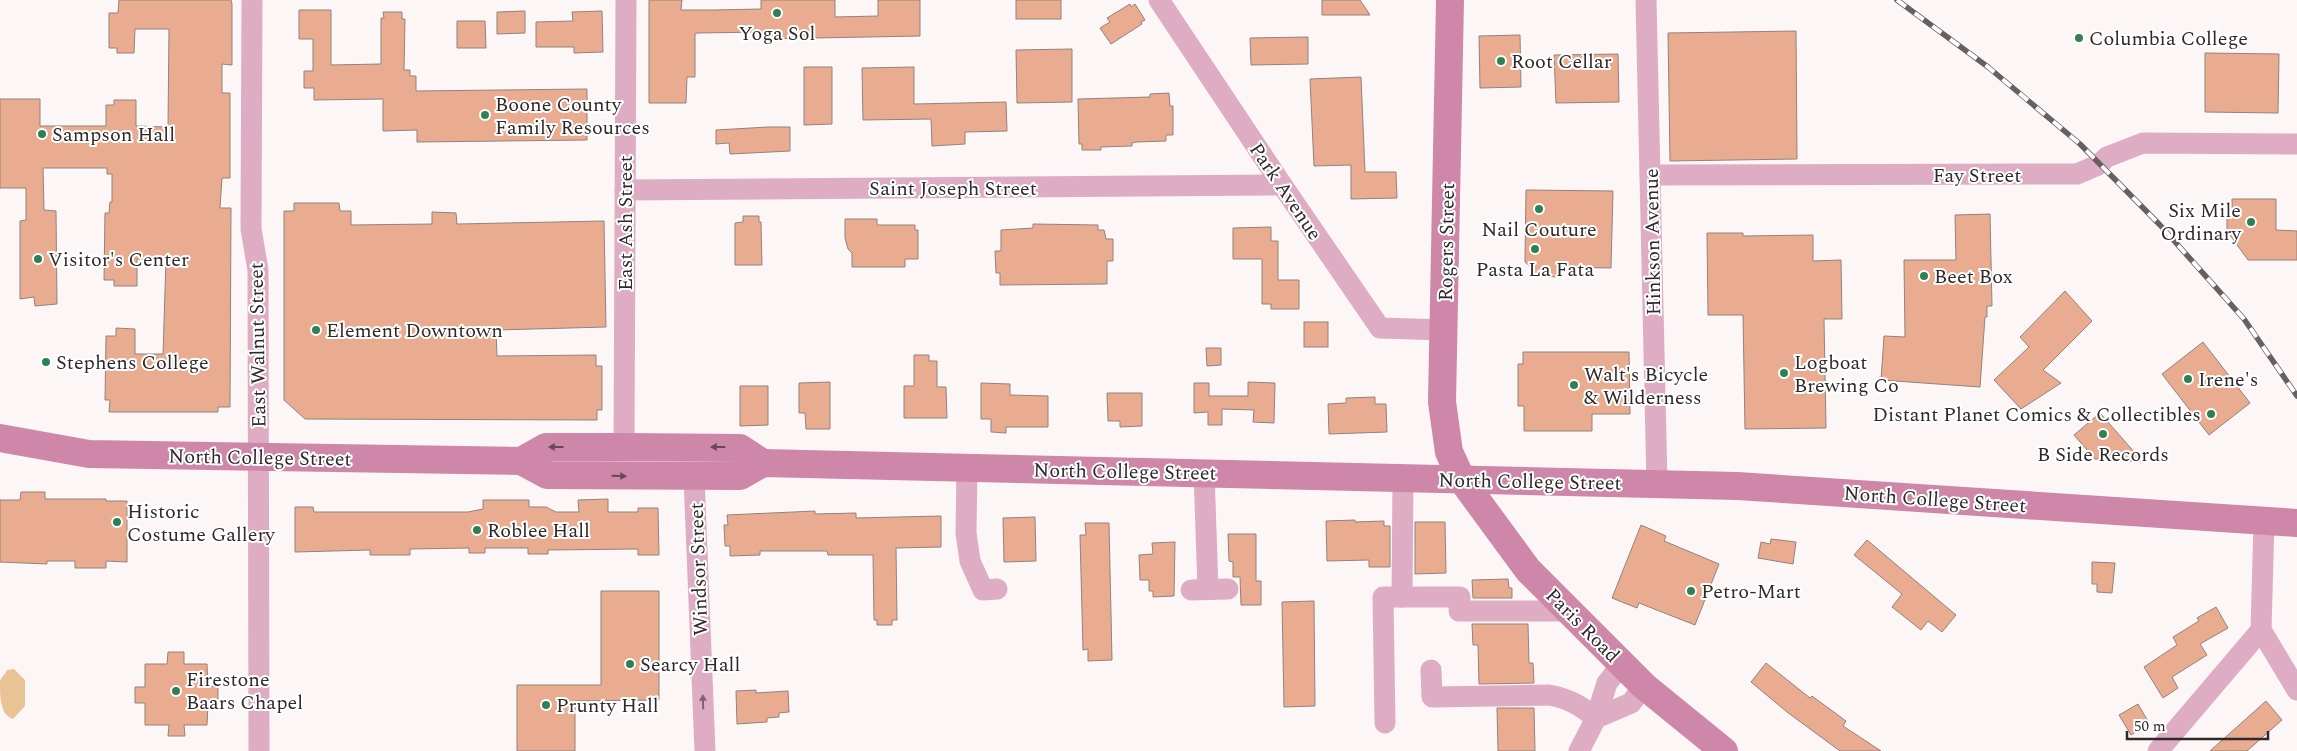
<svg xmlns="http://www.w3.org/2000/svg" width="2297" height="751" font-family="Spectral,serif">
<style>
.green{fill:#e9c394}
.building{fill:#eaac91;stroke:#90837d}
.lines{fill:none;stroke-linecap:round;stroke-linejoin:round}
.street{stroke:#deadc3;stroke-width:21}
.secondary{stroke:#ce87a9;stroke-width:28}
.rail-casing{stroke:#666060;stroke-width:5.5}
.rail{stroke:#fff;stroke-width:4;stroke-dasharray:11;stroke-linecap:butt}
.oneway{fill:#674a56}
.oneway2{fill:#7e646e}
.poi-dot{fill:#2d8154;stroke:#fff;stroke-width:2}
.labels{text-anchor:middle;stroke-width:4;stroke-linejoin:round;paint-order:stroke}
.poi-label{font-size:20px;fill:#2f2929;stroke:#fff;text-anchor:start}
.street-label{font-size:20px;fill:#2f2929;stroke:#fff}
</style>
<rect width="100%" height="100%" fill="#fdf6f6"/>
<!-- green -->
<path class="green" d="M14 669 25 680V706L13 719C0 715 0 696 0 682 1 676 5 675 7 670Z"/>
<!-- building -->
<g class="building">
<path d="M119 0H231L232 4V65L222 64V93H230V178H222L220 208H231L230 407H218V412H109L110 400H105L106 336H116V328L135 329V354H163L166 259H137V286H114V280H104L105 213H109L110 202H112V174H107V168H43L44 210 56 211 57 304 35 306 34 297 20 299V221L26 220V188H0V99H40V126H106V105H114V100H136V126L168 127 169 29H135L134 53H117V48H109V13H118Z"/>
<path d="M649 0H682L681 10H714L761 9V0H835V17L878 16V0H920V36L761 39V32L697 33 695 34V77H687L686 103H649Z"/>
<rect x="1016" y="0" width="45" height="19"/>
<path d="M1322 0H1360L1370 15H1322Z"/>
<path d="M1130 4 1131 7 1135 4 1145 20 1141 22 1142 24 1111 44 1100 28 1110 22 1107 18Z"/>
<path d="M299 10H331V65L381 64V18H384L383 12H402V19H405L404 70H410V76H416V91L587 89V140L417 142V130L383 131V99L314 100V88H304V71H313V39H299Z"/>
<path d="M525 11V33L497 34V12Z"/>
<path d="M602 11 603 52 574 53V47H536V22L573 21 572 12Z"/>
<path d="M457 21H485L486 48H457Z"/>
<path d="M1796 31 1797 159 1670 161 1668 33Z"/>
<path d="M1520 35 1521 87 1480 88 1479 36Z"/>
<path d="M1308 37V64L1251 65 1250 38Z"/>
<path d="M1072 49V102L1017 103 1016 50Z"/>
<path d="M2205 53 2279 54 2278 113 2205 112Z"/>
<path d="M1618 54 1619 102 1556 103 1554 55Z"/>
<path d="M804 67H832V124L804 125Z"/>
<path d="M914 67V104L1006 102 1007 131 965 132V144L932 146 931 119 863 120 862 68Z"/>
<path d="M1361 77 1365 172H1396L1397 198 1351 199V165L1314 166 1310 79Z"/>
<path d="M1169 93 1170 106H1173V135H1166V141L1136 142 1132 143V146L1101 147V150H1082V144H1079L1078 99 1150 97V94Z"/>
<path d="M768 127H790V151L730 154 729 143 716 144V130Z"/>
<path d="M1526 190 1613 191 1611 268 1560 267V277L1531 276V267L1525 262Z"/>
<path d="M2232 199H2276V230L2297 231V260H2248L2227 231V213L2232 214Z"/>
<path d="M294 203H339L340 211H351V225L432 224V212L456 213 457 224 604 221 606 327 496 330 497 356 596 355V366H602V410H597V420L305 419 284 400V211H294Z"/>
<path d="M1990 214 1992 306H1987V317H1985L1980 387 1881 380 1884 336 1905 337 1904 260H1956L1955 215Z"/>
<path d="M743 216H759V222H761L762 265H735V223L743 222Z"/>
<path d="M845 219H877V225H915V230H918V259H905V267H852V253L848 249 845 238Z"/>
<path d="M1033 224 1098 225V230H1104L1106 239H1113V261H1107V284L1000 285V273H996L995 251H1001V230L1033 228Z"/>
<path d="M1271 227V241H1278V280H1299V309H1271V304H1262V259H1233V228Z"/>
<path d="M1707 233H1743V236L1813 235V261L1841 260 1842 319H1824L1826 428 1745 429 1743 315H1708Z"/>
<path d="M2065 291 2092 321 2043 370 2061 383 2021 409 1994 380 2029 347 2020 337Z"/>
<rect x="1304" y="322" width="24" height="25"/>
<path d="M2203 342 2250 403 2209 435 2162 374Z"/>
<path d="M1206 348H1221V365L1207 366Z"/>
<path d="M1523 352H1629L1630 414H1592V431H1524V406H1518V364H1523Z"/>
<path d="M914 355H929V361H937V387H946L947 418H904V386H914Z"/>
<path d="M830 382V429H806L805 413H799V383Z"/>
<path d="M1248 382 1275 383 1274 423 1253 422 1254 410 1222 409V425H1208V412L1194 413V383H1209V396H1248Z"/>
<path d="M981 383 1010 384V395L1048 396V427H1006V433L991 432V419H981Z"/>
<path d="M740 386H768V425L740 426Z"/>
<path d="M1107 393H1142V426L1120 427V421H1108Z"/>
<path d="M1375 397V404H1386L1387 432 1329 434 1328 404 1346 403V398Z"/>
<path d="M2100 413 2143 462 2095 459 2074 435Z"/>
<path d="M21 492H45V499H106V501H127V562L106 561V568H75V561H47V564L0 562V500H20Z"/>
<path d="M608 499V512H638V508H658L659 555H638V549L548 550V554H528V548H485V553H469V548L410 549V555H370V550L295 552V507H313L314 512H468L483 509V500H529V507H546L556 512H579L578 500Z"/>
<path d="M815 511V514L856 513V518L941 516V547L896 548 897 620H892V625H877V620H874L873 555H828L827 551H760V555L730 556V546H725L724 525H728L727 515Z"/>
<path d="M1035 517 1036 561 1004 562 1003 518Z"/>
<path d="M1355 520V522L1384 521V526H1390V567H1369V560L1327 561 1326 521Z"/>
<path d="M1415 522H1445L1446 573 1415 574Z"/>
<path d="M1085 523H1109L1112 660 1088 661V649L1083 650 1080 535H1086Z"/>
<path d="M1641 525 1666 536 1664 541 1719 564 1695 625 1639 603 1637 608 1612 598Z"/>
<path d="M1228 534H1256V581H1261V605H1241L1240 577H1233V562L1229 561Z"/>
<path d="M1771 539 1796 542 1793 564 1758 558 1761 542 1770 544Z"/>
<path d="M1867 540 1956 615 1942 632 1928 621 1921 630 1892 607 1902 594 1854 555Z"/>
<path d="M1175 542 1174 596 1153 597V591H1149V580H1140L1139 555 1153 554 1152 543Z"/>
<path d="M2092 562 2115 563 2112 593 2097 592V584H2092Z"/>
<path d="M1508 579 1509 588H1512V598H1473L1472 580Z"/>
<path d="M601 591H659V700L575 701V751H517V685H601Z"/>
<path d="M1314 601 1315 706 1284 707 1282 602Z"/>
<path d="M2216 607 2228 628 2200 644 2207 655 2172 677 2178 688 2163 698 2144 667 2177 645 2173 637 2199 621 2197 618Z"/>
<path d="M1472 624H1528L1529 663H1533L1534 683 1479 684 1478 645H1473Z"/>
<path d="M168 652H184V664H207L208 686 218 687V704H208L207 725H184L185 736H168L169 725H145V703H135V687H145V664H167Z"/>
<path d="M1766 663 1810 698 1812 696 1846 721 1843 726 1881 751H1840L1787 712 1751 682Z"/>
<path d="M756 690V693L788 691 789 712 779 713V717L767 718V722L737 724 736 691Z"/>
<path d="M2266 701 2282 720 2247 751H2210Z"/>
<path d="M2138 704 2149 723 2131 735 2119 715Z"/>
<path d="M1497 708H1534L1535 751H1498Z"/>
</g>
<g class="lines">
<!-- street -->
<g class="street">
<path d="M252 0 251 229 258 270 259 751"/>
<path d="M1159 0 1282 185 1380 328 1444 330"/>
<path d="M1646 0 1657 484"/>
<path d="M1650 175 2077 174 2098 165 2107 157 2143 143 2297 144"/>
<path d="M625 190 1282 185"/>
<path d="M624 447 626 0"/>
<path d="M967 468 966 533 970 561 983 590 997 589"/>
<path d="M1204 472 1208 589"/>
<path d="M694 477 705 751"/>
<path d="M2264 522 2261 630 2297 690"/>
<path d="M1191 590 1228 589"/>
<path d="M1402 597 1403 478"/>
<path d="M1431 670 1432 697 1549 695C1568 698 1581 706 1596 718L1607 683 1622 664"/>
<path d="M1385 723 1383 597H1460L1459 611H1568"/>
<path d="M1579 751 1596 718 1631 703 1644 686"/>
<path d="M2158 751 2261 630"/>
</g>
<!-- secondary -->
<g class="secondary">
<path d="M1450 0 1442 402 1449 452 1462 480 1528 570 1644 686 1724 751"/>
<path d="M0 438 89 454 521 461 547 475 740 476 763 463 1737 486 2297 523"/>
<path d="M521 461 546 447H624L740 448 763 463"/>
</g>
<!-- rail casing -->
<g class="rail-casing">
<path id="rail" d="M1897 0 1988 67 2080 144 2160 225 2244 319 2297 396"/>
</g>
<!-- rail -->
<use href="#rail" class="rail"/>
</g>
<!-- one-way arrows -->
<defs><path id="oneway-solid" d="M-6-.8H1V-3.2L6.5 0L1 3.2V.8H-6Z" transform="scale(1.25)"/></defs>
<g class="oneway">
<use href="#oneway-solid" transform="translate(556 447) rotate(180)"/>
<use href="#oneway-solid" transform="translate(718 447) rotate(-180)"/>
<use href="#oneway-solid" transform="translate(619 476) rotate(1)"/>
</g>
<use class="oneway2" href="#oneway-solid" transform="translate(703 702) rotate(-92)"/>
<!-- markers -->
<g class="poi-dot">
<circle cx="777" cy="13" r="5"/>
<circle cx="2079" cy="38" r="5"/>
<circle cx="1501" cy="61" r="5"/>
<circle cx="485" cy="115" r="5"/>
<circle cx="42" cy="134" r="5"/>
<circle cx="1539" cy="209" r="5"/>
<circle cx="2251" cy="222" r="5"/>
<circle cx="1535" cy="249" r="5"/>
<circle cx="38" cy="259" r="5"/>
<circle cx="1924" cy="276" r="5"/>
<circle cx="316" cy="330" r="5"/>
<circle cx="46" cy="362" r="5"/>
<circle cx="1784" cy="373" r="5"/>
<circle cx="2188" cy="379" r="5"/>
<circle cx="1574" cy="385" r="5"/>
<circle cx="2211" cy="414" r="5"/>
<circle cx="2103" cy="434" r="5"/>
<circle cx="117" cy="522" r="5"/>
<circle cx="477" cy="530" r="5"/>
<circle cx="1691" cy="591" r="5"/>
<circle cx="630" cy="664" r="5"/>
<circle cx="176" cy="691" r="5"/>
<circle cx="546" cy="705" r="5"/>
</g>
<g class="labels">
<!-- poi labels -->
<g class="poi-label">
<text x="777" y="40" text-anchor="middle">Yoga Sol</text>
<text x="2089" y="45">Columbia College</text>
<text x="1511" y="68">Root Cellar</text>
<text x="495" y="111">Boone County<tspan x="495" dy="23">Family Resources</tspan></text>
<text x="52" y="141">Sampson Hall</text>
<text x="2241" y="217" text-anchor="end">Six Mile<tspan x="2241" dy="23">Ordinary</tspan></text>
<text x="1539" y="236" text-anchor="middle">Nail Couture</text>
<text x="48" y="266">Visitor's Center</text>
<text x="1535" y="276" text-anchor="middle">Pasta La Fata</text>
<text x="1934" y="283">Beet Box</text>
<text x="326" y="337">Element Downtown</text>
<text x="56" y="369">Stephens College</text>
<text x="1794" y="369">Logboat<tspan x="1794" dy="23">Brewing Co</tspan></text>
<text x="1584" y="381">Walt's Bicycle<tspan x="1584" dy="23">&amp; Wilderness</tspan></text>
<text x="2198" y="386">Irene's</text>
<text x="2201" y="421" text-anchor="end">Distant Planet Comics &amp; Collectibles</text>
<text x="2103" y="461" text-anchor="middle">B Side Records</text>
<text x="127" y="518">Historic<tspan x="127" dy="23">Costume Gallery</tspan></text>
<text x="487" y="537">Roblee Hall</text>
<text x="1701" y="598">Petro-Mart</text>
<text x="640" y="671">Searcy Hall</text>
<text x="186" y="686">Firestone<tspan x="186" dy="23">Baars Chapel</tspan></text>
<text x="556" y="712">Prunty Hall</text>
</g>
<!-- street labels -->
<g class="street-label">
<text x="1977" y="182">Fay Street</text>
<text x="953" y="195">Saint Joseph Street</text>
<text transform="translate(1286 191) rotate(56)" y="7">Park Avenue</text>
<text transform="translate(625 223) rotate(-90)" y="7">East Ash Street</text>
<text transform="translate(1446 242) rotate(-89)" y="7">Rogers Street</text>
<text transform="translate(1652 242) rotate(-91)" y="7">Hinkson Avenue</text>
<text transform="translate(257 345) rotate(-91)" y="7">East Walnut Street</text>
<text transform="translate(260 457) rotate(1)" y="7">North College Street</text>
<text transform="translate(1125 471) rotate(1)" y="7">North College Street</text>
<text transform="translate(1530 481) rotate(1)" y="7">North College Street</text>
<text transform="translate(1935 499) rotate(4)" y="7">North College Street</text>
<text transform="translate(698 569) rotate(-92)" y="7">Windsor Street</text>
<text transform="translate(1583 625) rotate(45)" y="7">Paris Road</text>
</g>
</g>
<!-- scale -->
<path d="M2127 731v8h141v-8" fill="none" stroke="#2f2929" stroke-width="2.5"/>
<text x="2134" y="731" font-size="15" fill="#2f2929" stroke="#ffffff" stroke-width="4" paint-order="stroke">50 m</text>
</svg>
